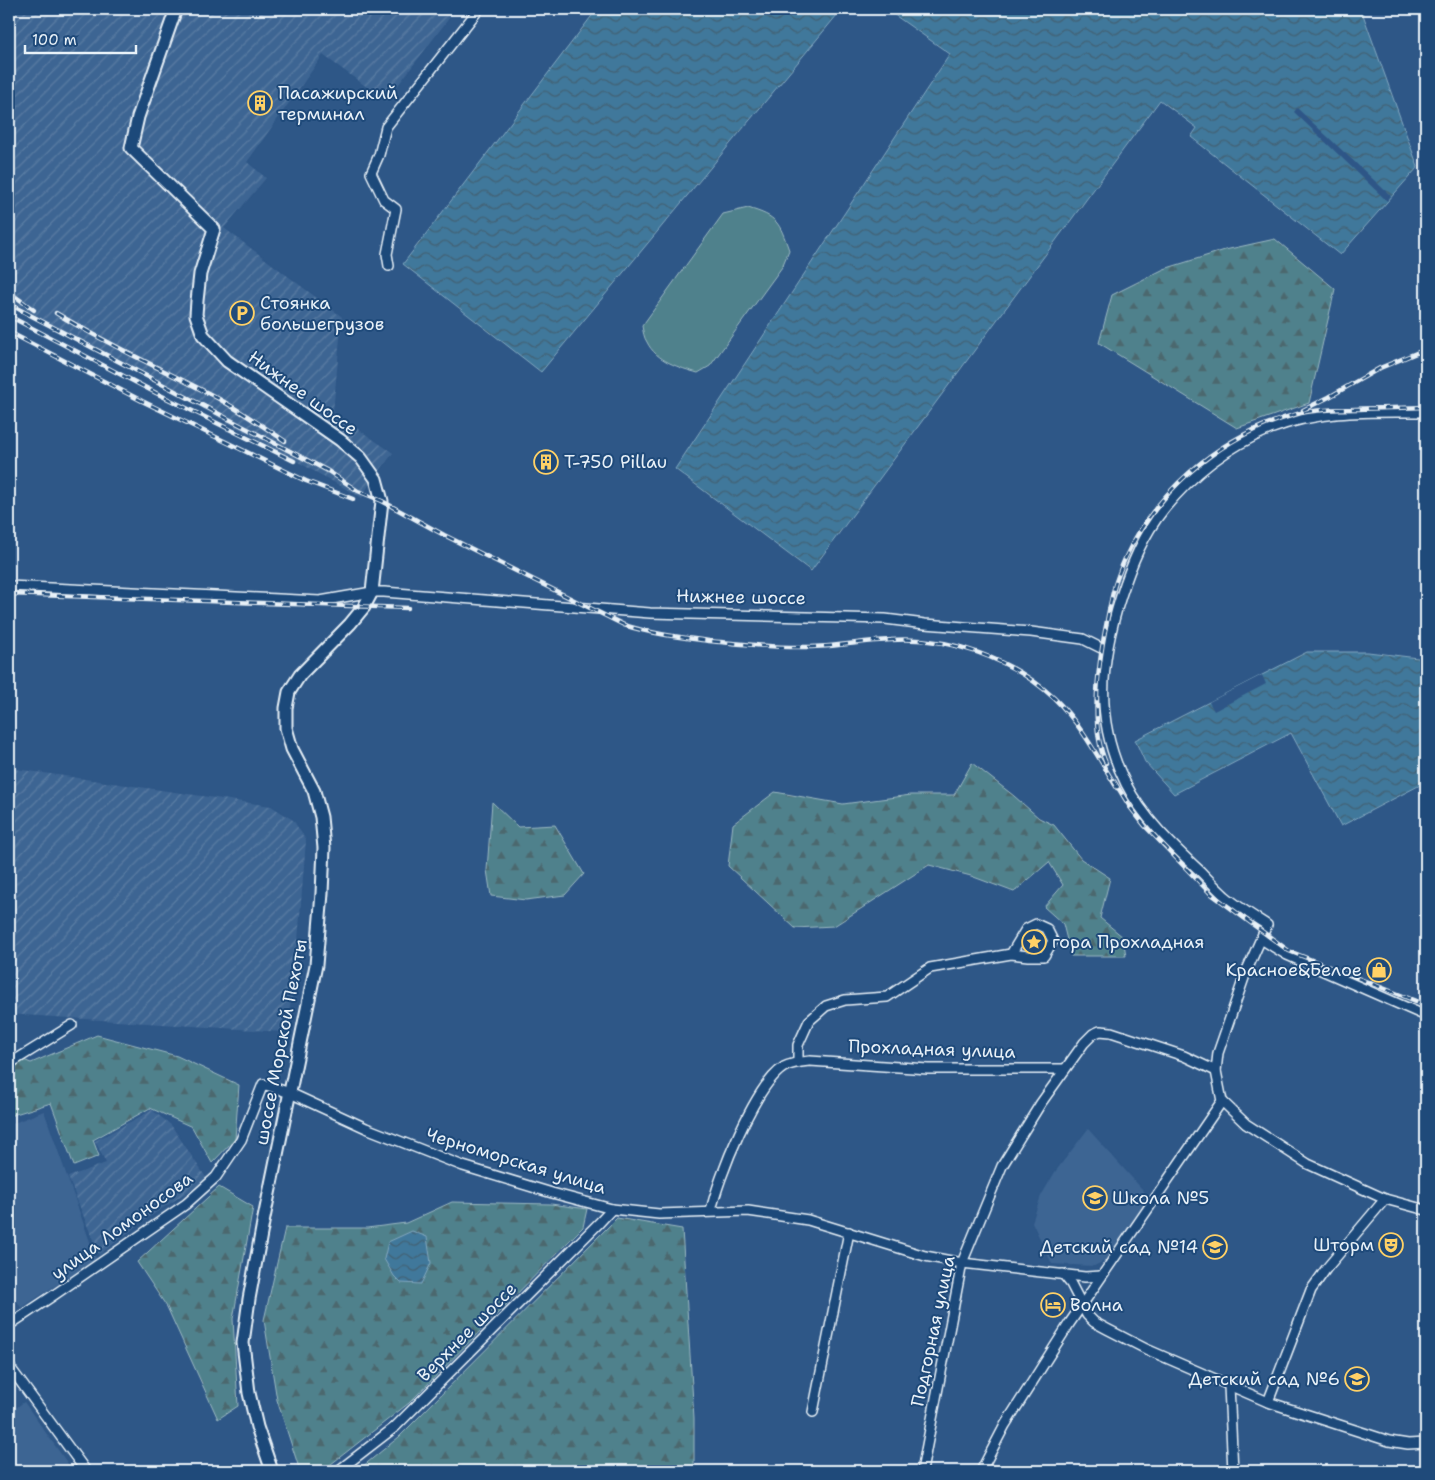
<svg xmlns="http://www.w3.org/2000/svg" width="1435" height="1480" font-family="'Shantell Sans',sans-serif">
<style>
.built{fill:#3e6593}
.industrial{fill:url(#industrial-furrows)}
.forest{fill:url(#forest-firs);stroke:#9cb9c2}
.pitch{fill:#50818c;stroke:#9cb9c2}
.water{fill:url(#water-waves);stroke:#83a8c0}
.pier{fill:#2e5787}
.lines{fill:none;stroke-linecap:round;stroke-linejoin:round}
.minor-casing{stroke:#e8f1f8;stroke-width:12}
.major-casing{stroke:#e8f1f8;stroke-width:15}
.minor{stroke:#1f4a7a;stroke-width:9}
.major{stroke:#1f4a7a;stroke-width:11}
.rail-casing{stroke:#e8f1f8;stroke-width:4.5}
.rail{stroke:#1f4a7a;stroke-width:2.5;stroke-dasharray:8;stroke-linecap:butt}
.labels{text-anchor:middle;stroke-width:4;stroke-linejoin:round;paint-order:stroke}
.poi-label{font-size:18px;fill:#e8f1f8;stroke:#1f4a7a;text-anchor:start}
.street-label{font-size:18px;fill:#e8f1f8;stroke:#1f4a7a}
</style>
<defs>
<pattern id="industrial-furrows" width="10" height="10" patternUnits="userSpaceOnUse" patternTransform="scale(1.25)"><rect width="10" height="10" fill="#3e6593"/><path d="M-1 1l2-2M0 10L10 0M9 11l2-2" fill="none" stroke="#5a7ca3"/></pattern>
<pattern id="forest-firs" width="22" height="20" patternUnits="userSpaceOnUse" patternTransform="scale(1.25)"><rect width="22" height="20" fill="#50818c"/><path d="M5 1l3.5 6h-7zM16 11l3.5 6h-7z" fill="#4c676e"/></pattern>
<pattern id="water-waves" width="16" height="10" patternUnits="userSpaceOnUse" patternTransform="scale(1.25)"><rect width="16" height="10" fill="#40789b"/><path d="M0 5q4-4 8 0t8 0" fill="none" stroke="#436072"/></pattern>
</defs>
<rect width="100%" height="100%" fill="#2e5787"/>
<filter id="ink" filterUnits="userSpaceOnUse"><feTurbulence type="fractalNoise" baseFrequency=".02" numOctaves="2"/><feDisplacementMap in="SourceGraphic" scale="10" xChannelSelector="R" yChannelSelector="G"/><feConvolveMatrix kernelMatrix="1 2 1 2 8 2 1 2 1" color-interpolation-filters="sRGB"/></filter>
<g filter="url(#ink)">
<!-- built -->
<g class="built">
<path d="M44 1111 96 1259 21 1308 9 1286V1125Z"/>
<path d="M1088 1129 1151 1199 1111 1258 1094 1266 1052 1264 1032 1222 1041 1196 1055 1172Z"/>
<path d="M24 1402 73 1471H9V1413Z"/>
</g>
<!-- industrial -->
<g class="industrial">
<path d="M9 9H456L386 101 323 55 247 162 266 178 224 228 342 317 333 412 393 453 367 488 362 498 9 300Z"/>
<path d="M9 768 271 806 293 820 306 840 294 991 283 1032 9 1014Z"/>
<path d="M152 1110 171 1125 207 1179 143 1221 99 1255 68 1177 106 1163 95 1141Z"/>
</g>
<!-- forest -->
<g class="forest">
<path d="M1275 239 1335 289 1309 403 1237 428 1099 343 1112 295 1164 269 1225 250Z"/>
<path d="M972 763 1014 796 1039 818 1054 825 1081 859 1110 878 1100 918 1123 937 1126 956H1071L1063 924 1044 907 1063 885 1049 862 1014 892 971 876 929 865 834 926 795 928 728 866 733 824 775 792 843 804 911 795H954Z"/>
<path d="M492 802 518 827 555 825 584 874 565 895 526 900 491 896 487 870Z"/>
<path d="M97 1035 177 1056 239 1085 235 1139 212 1163 192 1127 150 1108 93 1140 99 1156 74 1166 51 1103 9 1116V1054L31 1063Z"/>
<path d="M219 1187 253 1207 233 1319 238 1406 218 1419 167 1307 137 1262Z"/>
<path d="M452 1202 551 1204 587 1209 583 1227 409 1403 326 1468 300 1471 277 1400 264 1320 285 1228H367L406 1223Z"/>
<path d="M617 1218 682 1229 694 1418V1471H357L399 1437Z"/>
</g>
<!-- pitch -->
<path class="pitch" d="M748 208C778 217 779 222 789 250L782 267 710 366 698 373C680 368 656 361 647 342 644 338 643 331 642 326L723 214Z"/>
<!-- water -->
<g class="water">
<path d="M597 9H842L541 372 403 264Z"/>
<path d="M886 9H1361L1418 167 1340 255 1191 137 1197 128 1160 100 811 571 675 469 950 54Z"/>
<path d="M1307 652H1368L1426 659V782L1341 826 1291 733 1174 794 1145 762 1135 740Z"/>
<path d="M412 1231 427 1237 431 1263 421 1284 401 1283 394 1276 384 1259 388 1242Z"/>
</g>
<!-- pier -->
<g class="pier">
<path d="M1297 108 1391 196 1387 201 1294 112Z"/>
<path d="M1262 675 1266 684 1214 711 1209 702Z"/>
</g>
<g class="lines">
<!-- minor casing -->
<g class="minor-casing">
<g id="minor">
<path d="M389 266 387 254 396 209 384 200 371 173 379 155 386 127 479 9"/>
<path d="M9 586 320 601 372 592H384L650 613 885 619 925 624 1031 632 1083 639 1101 648 1106 649"/>
<path d="M1261 939 1287 955 1426 1016"/>
<path d="M798 1062V1045L809 1021 826 1006 845 1000 887 997 930 968 1011 954 1028 956H1044L1053 941 1047 929 1036 924 1026 929 1011 954"/>
<path d="M9 1064 72 1025"/>
<path d="M1222 1101 1246 1124 1308 1164 1385 1199 1426 1210"/>
<path d="M711 1211C718 1178 755 1085 784 1067 791 1063 801 1062 810 1061L928 1069H1065"/>
<path d="M1063 1274 1071 1284 1087 1315 1094 1322 1107 1329 1146 1349 1268 1402 1389 1441 1408 1444 1426 1443"/>
<path d="M9 1325 54 1295 186 1204 216 1177 241 1140 263 1084 290 1093 366 1128 463 1166 552 1193 612 1209 659 1214 748 1211 808 1220 925 1256 962 1263 1085 1277 1101 1276"/>
<path d="M9 1366 86 1471"/>
<path d="M1229 1386 1233 1471"/>
<path d="M1268 1402 1311 1290 1326 1269 1385 1199"/>
<path d="M813 1412 849 1232"/>
<path d="M338 1471 395 1427 599 1223 612 1209"/>
<path d="M922 1471 962 1263 1002 1166 1041 1103 1084 1043 1093 1034 1100 1031 1111 1032 1184 1056 1216 1071"/>
<path d="M981 1471 1005 1425 1069 1324 1222 1101 1216 1071 1218 1053 1246 972 1267 925C1253 916 1238 907 1225 896 1216 888 1208 879 1200 871 1172 845 1143 818 1126 784 1094 721 1100 662 1121 596 1131 565 1143 535 1164 509 1192 474 1229 446 1270 429 1320 409 1374 412 1426 412"/>
</g>
</g>
<!-- major casing -->
<g class="major-casing">
<path id="major" d="M176 9 138 117 131 148 214 229 200 274 197 301 196 315 203 335 227 361 340 440 361 458 376 479 382 501 372 592 364 607 350 624 300 675 289 692 286 708V728L292 749 314 791 321 817 324 848 322 893 316 965 263 1223 249 1299 243 1343 249 1393 257 1427 272 1471"/>
</g>
<!-- minor -->
<use href="#minor" class="minor"/>
<!-- major -->
<use href="#major" class="major"/>
<!-- rail casing -->
<g class="rail-casing">
<g id="rail">
<path d="M9 292 34 310"/>
<path d="M9 304 328 471 358 491 382 501 444 535 624 625C652 634 680 637 709 641 742 644 775 648 807 647 835 647 863 641 891 640 948 636 1011 658 1054 698 1080 723 1098 757 1117 788"/>
<path d="M56 313C105 343 157 367 208 393 235 407 260 424 285 441"/>
<path d="M9 316 156 393 294 461"/>
<path d="M9 332 142 401 306 481 353 499"/>
<path d="M1303 410 1329 397 1380 368 1426 349"/>
<path d="M9 594 408 608"/>
<path d="M1106 763C1090 728 1098 668 1105 631 1109 612 1111 594 1118 576 1147 496 1219 434 1301 413 1320 409 1339 409 1358 409 1381 408 1403 408 1426 407"/>
<path d="M1114 781 1130 807 1145 826 1210 893 1289 951 1426 1005"/>
</g>
</g>
<!-- rail -->
<use href="#rail" class="rail"/>
</g>
</g>
<!-- icons -->
<defs>
<g id="building-ring" transform="scale(1.25)"><circle r="9.5" fill="#1f4a7a" stroke="#ffd166" stroke-width="1.5"/><path d="M-4-6H4V6H1V3H-1V6H-4ZM-2.5-4.3h1.7v1.8h-1.7ZM.8-4.3h1.7v1.8H.8ZM-2.5-1h1.7V.8h-1.7ZM.8-1h1.7V.8H.8Z" fill="#ffd166"/></g>
<g id="parking-ring" transform="scale(1.25)"><circle r="9.5" fill="#1f4a7a" stroke="#ffd166" stroke-width="1.5"/><path d="M-3.5-5.5H1a3.5 3.5 0 0 1 0 7H-1V5.5H-3.5ZM-1-3.4V-.6H.8a1.4 1.4 0 0 0 0-2.8Z" fill="#ffd166"/></g>
<g id="sight-ring" transform="scale(1.25)"><circle r="9.5" fill="#1f4a7a" stroke="#ffd166" stroke-width="1.5"/><path d="M0-6L1.8-2.2L6-1.7L2.9 1.2L3.7 5.4L0 3.3L-3.7 5.4L-2.9 1.2L-6-1.7L-1.8-2.2Z" fill="#ffd166"/></g>
<g id="shop-ring" transform="scale(1.25)"><circle r="9.5" fill="#1f4a7a" stroke="#ffd166" stroke-width="1.5"/><path d="M-5-2.5h2.3a2.7 3.5 0 0 1 5.4 0H5L5.5 6h-11ZM-1.5-2.5h3a1.5 2.3 0 0 0-3 0Z" fill="#ffd166"/></g>
<g id="school-ring" transform="scale(1.25)"><circle r="9.5" fill="#1f4a7a" stroke="#ffd166" stroke-width="1.5"/><path d="M0-5L7-2L0 1L-7-2ZM-4 1L0 2.5L4 1V4Q0 6-4 4Z" fill="#ffd166"/></g>
<g id="theatre-ring" transform="scale(1.25)"><circle r="9.5" fill="#1f4a7a" stroke="#ffd166" stroke-width="1.5"/><path d="M-5-5.5Q0-4 5-5.5V0Q5 5 0 6Q-5 5-5 0ZM-3.3-2.5H-1v1.5H-3.3ZM1-2.5H3.3v1.5H1ZM-2.8 1Q0 5.5 2.8 1Z" fill="#ffd166"/></g>
<g id="hotel-ring" transform="scale(1.25)"><circle r="9.5" fill="#1f4a7a" stroke="#ffd166" stroke-width="1.5"/><path d="M-6-4.5h1.5V1H6V5H4.5V3h-9V5H-6ZM-4 0a1.8 1.8 0 1 1 3.6 0ZM.5 0V-2.5h3Q6-2.5 6 0Z" fill="#ffd166"/></g>
</defs>
<g fill-rule="evenodd">
<use href="#building-ring" x="260" y="103"/>
<use href="#parking-ring" x="242" y="313"/>
<use href="#building-ring" x="546" y="462"/>
<use href="#sight-ring" x="1034" y="942"/>
<use href="#shop-ring" x="1379" y="970"/>
<use href="#school-ring" x="1095" y="1198"/>
<use href="#theatre-ring" x="1391" y="1245"/>
<use href="#school-ring" x="1215" y="1247"/>
<use href="#hotel-ring" x="1053" y="1305"/>
<use href="#school-ring" x="1357" y="1379"/>
</g>
<g class="labels">
<!-- poi labels -->
<g class="poi-label">
<text x="278" y="99">Пасажирский<tspan x="278" dy="21">терминал</tspan></text>
<text x="260" y="309">Стоянка<tspan x="260" dy="21">большегрузов</tspan></text>
<text x="564" y="468">T-750 Pillau</text>
<text x="1052" y="948">гора Прохладная</text>
<text x="1362" y="976" text-anchor="end">Красное&amp;Белое</text>
<text x="1112" y="1204">Школа №5</text>
<text x="1374" y="1251" text-anchor="end">Шторм</text>
<text x="1198" y="1253" text-anchor="end">Детский сад №14</text>
<text x="1070" y="1311">Волна</text>
<text x="1340" y="1385" text-anchor="end">Детский сад №6</text>
</g>
<!-- street labels -->
<g class="street-label">
<text transform="translate(303 393) rotate(36)" y="6">Нижнее шоссе</text>
<text transform="translate(741 597) rotate(1)" y="6">Нижнее шоссе</text>
<text transform="translate(281 1042) rotate(-79)" y="6">шоссе Морской Пехоты</text>
<text transform="translate(932 1049) rotate(2)" y="6">Прохладная улица</text>
<text transform="translate(516 1161) rotate(17)" y="6">Черноморская улица</text>
<text transform="translate(122 1226) rotate(-36)" y="6">улица Ломоносова</text>
<text transform="translate(933 1331) rotate(-78)" y="6">Подгорная улица</text>
<text transform="translate(467 1332) rotate(-45)" y="6">Верхнее шоссе</text>
</g>
</g>
<!-- margin -->
<rect width="1435" height="1480" fill="none" stroke="#1f4a7a" stroke-width="30"/>
<rect x="15" y="15" width="1405" height="1450" fill="none" stroke="#e8f1f8" stroke-width="2" filter="url(#ink)"/>
<!-- scale -->
<path d="M25 45v8h111v-8" fill="none" stroke="#e8f1f8" stroke-width="2.5"/>
<text x="32" y="45" font-size="15" fill="#e8f1f8" stroke="#1f4a7a" stroke-width="4" paint-order="stroke">100 m</text>
</svg>
